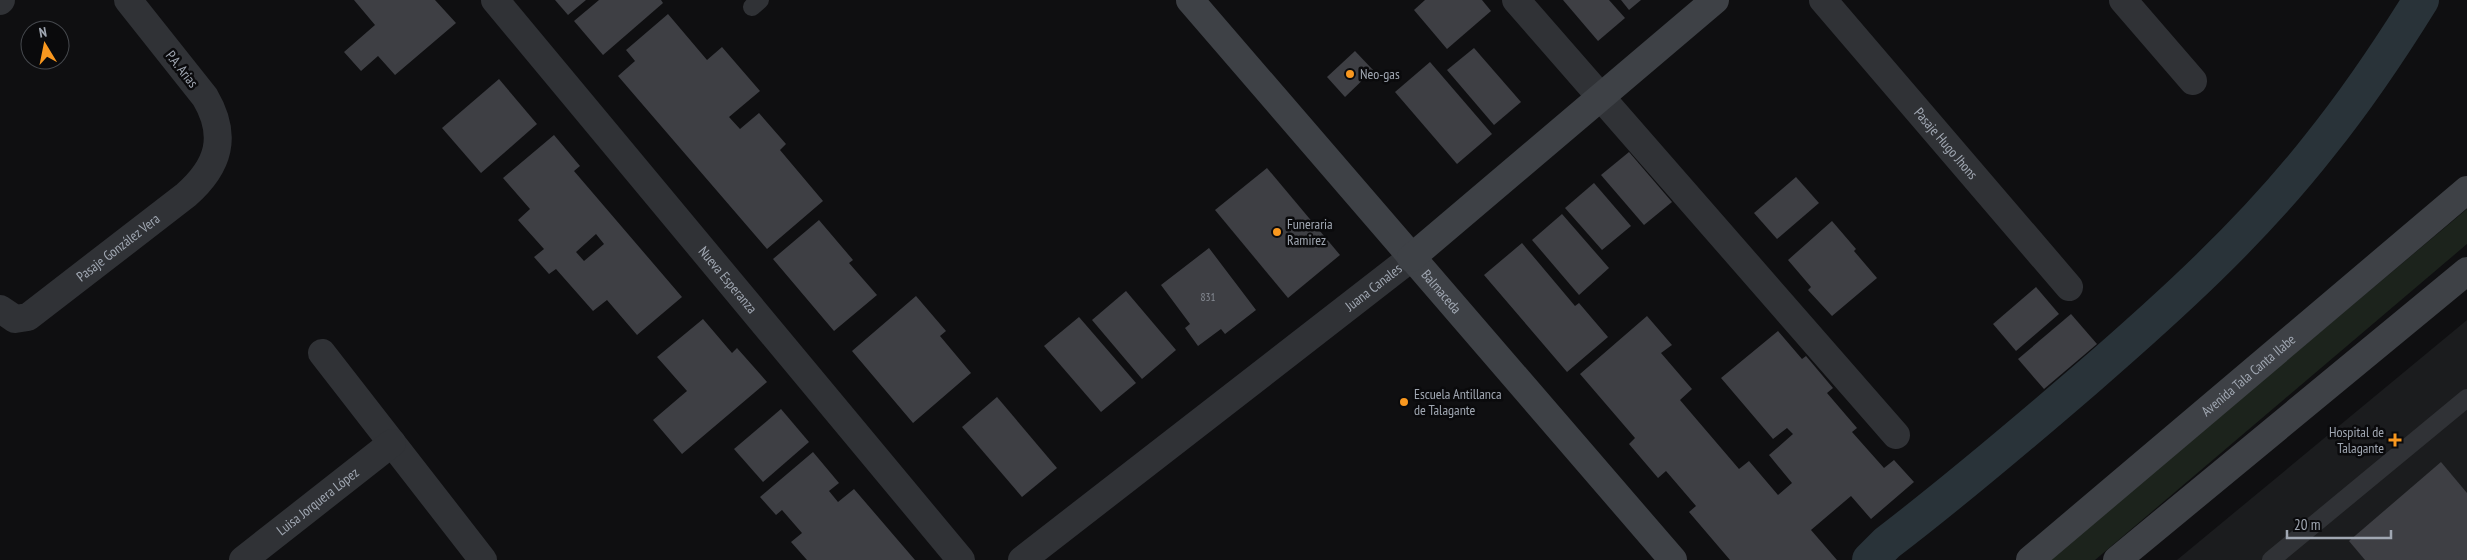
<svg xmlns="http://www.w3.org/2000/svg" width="2467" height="560" font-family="'PT Sans Narrow',sans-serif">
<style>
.built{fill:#1b1c1e}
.green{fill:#1c231c}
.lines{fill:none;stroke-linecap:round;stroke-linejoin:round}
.canal{stroke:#293339;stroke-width:36}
.building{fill:#3e3f44;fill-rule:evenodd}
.lane{stroke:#303236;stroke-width:18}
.street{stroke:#303236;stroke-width:28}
.secondary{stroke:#3e4146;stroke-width:28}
.poi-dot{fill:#f9981f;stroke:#0a0a0c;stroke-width:2}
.labels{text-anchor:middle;stroke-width:5;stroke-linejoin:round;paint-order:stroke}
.number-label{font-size:11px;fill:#888d96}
.street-label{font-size:14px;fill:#a0a7b2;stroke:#0a0a0c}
.poi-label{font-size:14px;fill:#a0a7b2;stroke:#0a0a0c;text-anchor:start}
</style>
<rect width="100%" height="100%" fill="#0f0f11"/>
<!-- built -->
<path class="built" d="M2467 320V560H2177Z"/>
<!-- green -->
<path class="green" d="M2467 209V244L2095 560H2048Z"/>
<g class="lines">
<!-- canal -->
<path class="canal" d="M1870 560 1887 543C1955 491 2021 435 2086 379 2169 307 2252 232 2320 145 2357 99 2390 50 2421 0"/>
</g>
<!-- building -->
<g class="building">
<path d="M354 0H435L456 23 395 75 378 56 361 71 344 52 375 25Z"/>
<path d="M555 0H586L568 15Z"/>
<path d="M599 0H661L663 3 603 55 574 21Z"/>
<path d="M1425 0H1482L1491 11 1447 49 1414 10Z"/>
<path d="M1563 0H1609L1625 18 1598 41Z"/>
<path d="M1621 0H1641L1629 10Z"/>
<path d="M668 14 707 60 722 47 760 91 729 117 740 129 759 113 786 144 780 150 823 201 767 249 618 76 635 61 626 50Z"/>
<path d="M1474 48 1521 102 1494 125 1447 70Z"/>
<path d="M1355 51 1373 70 1345 97 1327 77Z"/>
<path d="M1430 62 1492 134 1457 164 1395 92Z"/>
<path d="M499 79 537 124 481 173 442 128Z"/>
<path d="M554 135 580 166 574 171 682 297 637 335 607 300 593 311 556 269 549 274 534 257 544 249 518 220 530 209 503 178ZM596 234 604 244 584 261 576 252Z"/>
<path d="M1629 152 1672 202 1644 225 1601 175Z"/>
<path d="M1267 168 1340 255 1288 298 1215 210Z"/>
<path d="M1796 177 1819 203 1777 239 1754 213Z"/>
<path d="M1594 183 1631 226 1602 250 1565 208Z"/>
<path d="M1562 214 1609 268 1579 295 1532 240Z"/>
<path d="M819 220 853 260 849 263 877 295 834 331 773 259Z"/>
<path d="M1832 221 1856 249 1854 251 1877 278 1832 316 1808 290 1811 287 1788 260Z"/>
<path d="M1522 243 1575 306 1579 303 1608 337 1567 372 1484 275Z"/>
<path d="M1209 248 1256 310 1225 334 1221 329 1198 346 1185 328 1190 324 1161 285Z"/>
<path d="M2036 287 2059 314 2016 351 1993 324Z"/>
<path d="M1126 291 1176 350 1142 379 1092 320Z"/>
<path d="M916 296 946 331 940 336 971 373 913 423 852 351Z"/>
<path d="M2071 314 2097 344 2044 389 2018 359Z"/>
<path d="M1647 316 1672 345 1661 353 1692 389 1680 400 1739 469 1749 461 1778 495 1792 483 1769 455 1793 434 1787 428 1773 439 1721 378 1778 331 1802 359 1806 356 1833 388 1827 393 1857 428 1852 432 1884 468 1894 460 1914 482 1871 519 1851 496 1811 530 1837 560H1730L1689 512 1696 506 1666 471 1658 478 1629 444 1635 438 1580 374Z"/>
<path d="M1079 317 1136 383 1101 412 1044 346Z"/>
<path d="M703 319 732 353 737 348 767 382 682 454 653 420 687 391 657 357Z"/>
<path d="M997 397 1057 468 1022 497 962 427Z"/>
<path d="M781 409 809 442 763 482 734 449Z"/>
<path d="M813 452 839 483 829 491 838 502 854 489 915 560H807L791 542 802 533 782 510 776 515 760 497Z"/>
<path d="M2441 462 2467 493V560H2365L2349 541Z"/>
</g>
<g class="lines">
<!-- lane -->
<g class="lane">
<path d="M752 7 760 0"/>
<path d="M2271 560 2467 398"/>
</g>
<!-- street -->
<g class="street">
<path id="s1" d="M495 0 961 560"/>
<path d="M1516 0 1896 435"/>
<path id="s2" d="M1823 0 2069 287"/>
<path d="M2123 0 2193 81"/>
<path d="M0 1 1 0"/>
<path id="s3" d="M0 309 15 319 28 317 186 195C219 166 228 136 205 97L128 0"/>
<path d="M322 353 483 560"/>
<path id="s4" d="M243 560 392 443"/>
<path id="s5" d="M1022 560 1411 258"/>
</g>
<!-- secondary -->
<g class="secondary">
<path id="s6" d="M1190 0 1673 560"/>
<path d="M1411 258 1715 0"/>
<path id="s7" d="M2030 560 2467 190"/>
<path d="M2117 560 2467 271"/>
</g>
</g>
<!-- markers -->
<g class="poi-dot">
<circle cx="1350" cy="74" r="5"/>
<circle cx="1277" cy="232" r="5"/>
<circle cx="1404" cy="402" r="5"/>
<path d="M2392.5 432.5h5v5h5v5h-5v5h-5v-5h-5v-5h5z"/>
</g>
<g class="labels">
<!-- number labels -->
<g class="number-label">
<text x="1208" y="301">831</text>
</g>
<!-- street labels -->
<g class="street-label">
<text transform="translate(182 69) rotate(52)" y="5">P.A. Arias</text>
<text dy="5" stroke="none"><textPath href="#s2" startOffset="189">Pasaje Hugo Jhons</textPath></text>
<text dy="5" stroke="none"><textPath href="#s3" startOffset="145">Pasaje González Vera</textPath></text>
<text dy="5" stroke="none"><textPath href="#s1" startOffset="364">Nueva Esperanza</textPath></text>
<text dy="5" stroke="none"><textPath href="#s5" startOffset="445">Juana Canales</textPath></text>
<text dy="5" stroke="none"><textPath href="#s6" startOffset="385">Balmaceda</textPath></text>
<text dy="5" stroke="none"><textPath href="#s7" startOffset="286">Avenida Tala Canta Ilabe</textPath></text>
<text dy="5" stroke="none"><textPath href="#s4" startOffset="95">Luisa Jorquera López</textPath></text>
</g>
<!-- poi labels -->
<g class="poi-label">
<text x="1360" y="79">Neo-gas</text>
<text x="1287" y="229">Funeraria<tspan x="1287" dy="16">Ramirez</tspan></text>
<text x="1414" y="399">Escuela Antillanca<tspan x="1414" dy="16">de Talagante</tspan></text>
<text x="2384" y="437" text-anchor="end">Hospital de<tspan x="2384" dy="16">Talagante</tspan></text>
</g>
</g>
<!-- north arrow -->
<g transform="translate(45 45) rotate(350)"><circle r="24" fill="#0a0a0c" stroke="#46494e"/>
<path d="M0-4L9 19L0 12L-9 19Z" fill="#f9981f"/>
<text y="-8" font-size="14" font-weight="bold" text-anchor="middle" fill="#a0a7b2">N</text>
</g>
<!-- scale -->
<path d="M2287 530v8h104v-8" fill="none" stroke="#a0a7b2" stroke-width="2.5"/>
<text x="2294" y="530" font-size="15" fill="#a0a7b2" stroke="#0a0a0c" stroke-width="4" paint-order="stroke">20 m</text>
</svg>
